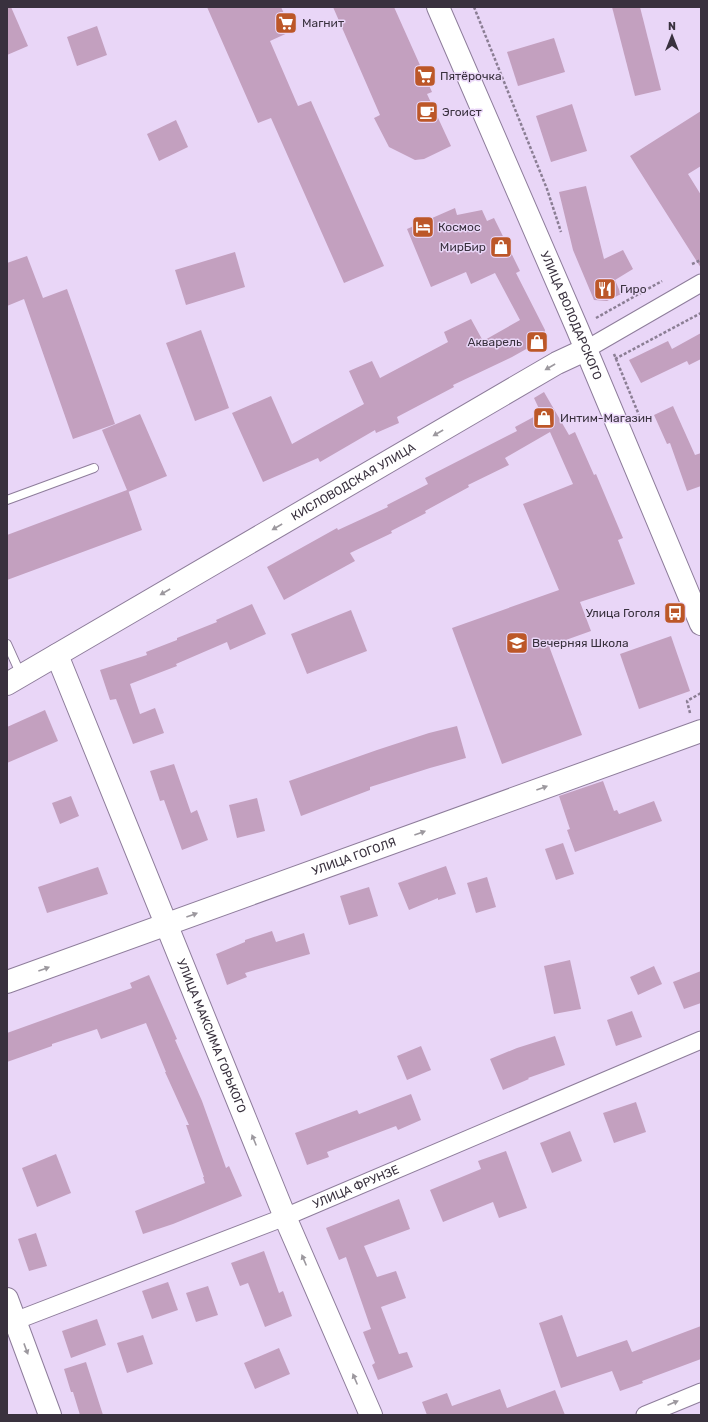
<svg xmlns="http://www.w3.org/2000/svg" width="708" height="1422" font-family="Rubik,sans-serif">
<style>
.building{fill:#c3a0bf}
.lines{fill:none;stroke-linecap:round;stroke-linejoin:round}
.lane-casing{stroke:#8e7d9b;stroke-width:10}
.street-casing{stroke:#8e7d9b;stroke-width:19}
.secondary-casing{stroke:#8e7d9b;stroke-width:24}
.path{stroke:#8b7e94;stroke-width:2.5;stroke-dasharray:3 2;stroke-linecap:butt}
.lane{stroke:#fff;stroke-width:8}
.street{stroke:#fff;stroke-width:17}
.secondary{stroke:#fff;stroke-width:22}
.oneway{fill:#9c989e}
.labels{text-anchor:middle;stroke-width:3;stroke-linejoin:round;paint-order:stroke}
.poi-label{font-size:12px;fill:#39313e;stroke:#e9d6f7;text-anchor:start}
.street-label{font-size:12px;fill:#39313e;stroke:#e9d6f7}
</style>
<rect width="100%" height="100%" fill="#e9d6f7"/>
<!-- building -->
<g class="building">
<path d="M7 7H11L28 46 7 55Z"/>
<path d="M207 7H281L292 31 270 41 298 106 311 101 384 266 344 283 271 118 258 123Z"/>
<path d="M333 7H394L432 92 427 94 451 146 424 159 415 160 389 147 374 118 380 115Z"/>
<path d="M612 7H640L661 90 635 96Z"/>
<path d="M97 26 107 55 77 66 67 37Z"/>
<path d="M554 38 565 72 518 86 507 52Z"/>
<path d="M572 104 587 151 551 162 536 116Z"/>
<path d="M701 111V166L688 174 701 195V268L630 156Z"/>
<path d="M176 120 188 147 159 161 147 134Z"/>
<path d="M586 186 604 259 623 250 633 269 615 280 621 294 607 301 594 300 573 250 559 192Z"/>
<path d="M455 208 457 215 482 210 487 221 494 218 520 271 516 273 545 330 544 339 512 357 453 385 454 387 397 417 399 423 376 433 375 430 320 462 318 458 263 482 232 413 271 396 292 444 364 404 349 371 372 361 380 378 448 342 444 332 471 319 483 341 520 320 495 273 471 284 466 272 431 287 407 229Z"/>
<path d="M235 252 245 287 186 305 175 270Z"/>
<path d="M27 256 43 298 67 289 115 424 73 439 24 299 7 306V263Z"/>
<path d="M201 330 229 408 195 421 166 343Z"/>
<path d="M701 333V359L689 365 687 361 641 383 629 360 668 341 672 349Z"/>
<path d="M544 392 569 435 575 432 594 475 596 474 623 538 618 540 635 584 580 602 591 631 549 646 582 735 502 764 452 628 559 590 523 504 573 484 550 432 505 458 509 465 468 485 469 487 425 511 426 513 391 531 392 533 350 553 355 561 284 600 267 567 337 528 338 530 388 507 387 505 428 484 425 478 517 431 515 427 541 413 534 398Z"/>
<path d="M673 406 695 455 701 453V486L687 491 670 443 667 444 654 415Z"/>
<path d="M140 414 167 476 128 492V490L142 530 7 580V535L127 490 102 430Z"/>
<path d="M252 604 266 634 230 650 227 642 176 664 177 666 130 684 140 714 155 708 164 733 133 744 116 699 110 700 100 670 147 655 146 652 177 640V638L217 622 216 620Z"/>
<path d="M351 610 367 651 307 674 291 634Z"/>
<path d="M671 636 690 691 639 709 620 654Z"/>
<path d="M45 710 58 741 7 763V727Z"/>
<path d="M457 726 466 758 430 768 370 787V790L301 816 289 781 377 750 429 733Z"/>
<path d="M174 764 191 813 197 810 208 840 182 850 164 800 160 801 150 771Z"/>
<path d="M603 781 614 811 617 810 619 814 654 801 662 821 575 852 567 830 570 829 559 796Z"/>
<path d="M71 796 79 816 60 824 52 803Z"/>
<path d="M257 798 265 831 237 838 229 805Z"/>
<path d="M563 843 574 874 556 880 545 849Z"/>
<path d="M446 866 456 894 438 900V898L409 910 398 883Z"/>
<path d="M98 867 108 894 47 913 38 887Z"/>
<path d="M487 877 496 907 476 913 467 883Z"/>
<path d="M369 887 378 916 349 925 340 896Z"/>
<path d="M272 931 276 942 304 933 310 954 245 973 247 977 227 985 216 954 245 942V940Z"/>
<path d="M570 960 581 1009 554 1014 544 966Z"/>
<path d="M654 966 662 984 638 995 630 977Z"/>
<path d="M701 971V1003L684 1009 673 982Z"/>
<path d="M149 975 177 1039 175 1040 202 1101 226 1168 229 1166 242 1196 173 1224 143 1234 135 1211 205 1183 203 1177H204L186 1125H189L165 1072H166L146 1023 101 1039 97 1029 52 1044V1046L7 1062V1033L132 988 130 983Z"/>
<path d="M632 1011 642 1037 616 1046 607 1020Z"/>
<path d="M555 1036 565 1065 528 1078 529 1079 503 1090 490 1059 517 1048Z"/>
<path d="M421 1046 431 1070 407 1080 397 1056Z"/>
<path d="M411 1094 421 1120 398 1130 396 1126 327 1152 329 1157 307 1165 295 1133 357 1110 359 1114Z"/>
<path d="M636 1102 646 1132 614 1143 603 1113Z"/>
<path d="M570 1131 582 1161 552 1173 540 1143Z"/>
<path d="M506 1151 527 1208 499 1218 493 1202 443 1222 430 1190 481 1169 478 1161Z"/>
<path d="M56 1154 71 1193 37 1207 22 1168Z"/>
<path d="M399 1199 410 1229 364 1246 377 1277 396 1271 406 1298 381 1307 399 1354 407 1352 413 1367 378 1380 372 1365 375 1363 363 1332 371 1329 346 1257 339 1260 326 1228Z"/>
<path d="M36 1233 47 1266 29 1271 18 1239Z"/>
<path d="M264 1251 279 1293 283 1291 292 1316 265 1327 248 1283 240 1286 231 1263Z"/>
<path d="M168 1282 178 1310 152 1319 142 1291Z"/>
<path d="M208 1286 218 1315 196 1322 186 1293Z"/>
<path d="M562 1315 577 1357 627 1340 632 1352 701 1326V1359L642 1381 643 1383 620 1391 612 1371 561 1388 539 1323Z"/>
<path d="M97 1319 106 1345 71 1358 62 1331Z"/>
<path d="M143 1335 153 1364 127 1373 117 1343Z"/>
<path d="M279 1348 290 1374 255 1389 244 1363Z"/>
<path d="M86 1362 103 1415H80L73 1392H71L64 1369Z"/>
<path d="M500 1389 507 1408 555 1390 565 1415H427L422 1402 447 1393 452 1406Z"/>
</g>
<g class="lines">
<!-- lane casing -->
<g class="lane-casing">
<g id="lane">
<path d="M7 500 94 468"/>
<path d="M7 644 21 675"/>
</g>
</g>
<!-- street casing -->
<g class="street-casing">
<g id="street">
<path d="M585 350 701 283"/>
<path id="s1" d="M7 1324 285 1217 701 1040"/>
<path d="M645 1415 701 1392"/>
</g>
</g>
<!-- secondary casing -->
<g class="secondary-casing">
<g id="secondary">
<path id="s2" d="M438 7 577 328 701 624"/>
<path id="s3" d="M57 655 285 1217 371 1415"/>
<path id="s4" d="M7 684 557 363 585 350"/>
<path id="s5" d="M7 982 701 731"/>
<path d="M7 1299 50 1415"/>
</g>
</g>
<!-- path -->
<g class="path">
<path d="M474 7 547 189 561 232"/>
<path d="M692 264 701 260"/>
<path d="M596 318 662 281"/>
<path d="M614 354 641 420"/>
<path d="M615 359 701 313"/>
<path d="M690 713 687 701 701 693"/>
</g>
<!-- lane -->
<use href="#lane" class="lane"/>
<!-- street -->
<use href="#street" class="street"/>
<!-- secondary -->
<use href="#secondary" class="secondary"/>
</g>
<!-- one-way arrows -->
<defs><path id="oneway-solid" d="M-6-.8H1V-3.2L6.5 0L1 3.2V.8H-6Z"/></defs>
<g class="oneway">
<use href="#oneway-solid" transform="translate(550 367) rotate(150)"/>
<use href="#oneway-solid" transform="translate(438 433) rotate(150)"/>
<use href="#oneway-solid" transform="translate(277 527) rotate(150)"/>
<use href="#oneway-solid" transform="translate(165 592) rotate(150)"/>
<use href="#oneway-solid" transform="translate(542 788) rotate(-20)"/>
<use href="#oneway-solid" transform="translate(420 833) rotate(-20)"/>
<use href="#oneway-solid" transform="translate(192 915) rotate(-20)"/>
<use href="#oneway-solid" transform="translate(44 969) rotate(-20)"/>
<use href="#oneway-solid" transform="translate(254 1140) rotate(-112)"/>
<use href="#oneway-solid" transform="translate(304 1260) rotate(-113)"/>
<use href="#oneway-solid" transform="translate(26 1349) rotate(70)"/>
<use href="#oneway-solid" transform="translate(355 1379) rotate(-113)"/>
<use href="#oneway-solid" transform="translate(673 1403) rotate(-23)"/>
</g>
<!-- icons -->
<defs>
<g id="supermarket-square" transform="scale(1.15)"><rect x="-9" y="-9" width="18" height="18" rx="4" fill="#bc5728" stroke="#e9d6f7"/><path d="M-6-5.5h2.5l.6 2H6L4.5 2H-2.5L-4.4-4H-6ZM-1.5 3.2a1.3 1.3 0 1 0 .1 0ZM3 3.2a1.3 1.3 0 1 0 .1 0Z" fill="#fff"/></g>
<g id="cafe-square" transform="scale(1.15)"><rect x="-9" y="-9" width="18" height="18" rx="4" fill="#bc5728" stroke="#e9d6f7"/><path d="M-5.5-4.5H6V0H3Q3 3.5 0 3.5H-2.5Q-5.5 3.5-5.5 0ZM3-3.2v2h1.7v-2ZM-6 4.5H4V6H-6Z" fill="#fff"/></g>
<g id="hotel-square" transform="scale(1.15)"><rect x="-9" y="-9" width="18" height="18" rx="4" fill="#bc5728" stroke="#e9d6f7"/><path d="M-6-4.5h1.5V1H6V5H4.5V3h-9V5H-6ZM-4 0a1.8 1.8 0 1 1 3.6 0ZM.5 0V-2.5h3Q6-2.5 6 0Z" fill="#fff"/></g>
<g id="shop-square" transform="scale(1.15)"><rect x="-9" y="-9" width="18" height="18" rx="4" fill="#bc5728" stroke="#e9d6f7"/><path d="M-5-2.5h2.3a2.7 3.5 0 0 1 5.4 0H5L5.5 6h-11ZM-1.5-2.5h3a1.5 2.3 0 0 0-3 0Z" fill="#fff"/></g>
<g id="restaurant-square" transform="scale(1.15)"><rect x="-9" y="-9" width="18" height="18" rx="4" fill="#bc5728" stroke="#e9d6f7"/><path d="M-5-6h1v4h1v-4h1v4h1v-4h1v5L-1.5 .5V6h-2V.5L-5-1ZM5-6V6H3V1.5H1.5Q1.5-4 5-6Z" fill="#fff"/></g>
<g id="bus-square" transform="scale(1.15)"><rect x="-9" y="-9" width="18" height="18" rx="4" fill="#bc5728" stroke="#e9d6f7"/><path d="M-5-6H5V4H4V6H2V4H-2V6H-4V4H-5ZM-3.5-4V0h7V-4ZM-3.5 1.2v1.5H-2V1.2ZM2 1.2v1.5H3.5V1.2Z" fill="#fff"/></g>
<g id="school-square" transform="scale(1.15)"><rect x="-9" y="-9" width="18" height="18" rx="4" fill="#bc5728" stroke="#e9d6f7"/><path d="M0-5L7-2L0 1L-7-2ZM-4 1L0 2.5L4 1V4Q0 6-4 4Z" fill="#fff"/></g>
</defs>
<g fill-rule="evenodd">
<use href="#supermarket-square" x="286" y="23"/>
<use href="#supermarket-square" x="425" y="76"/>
<use href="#cafe-square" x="427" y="112"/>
<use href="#hotel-square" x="423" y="227"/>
<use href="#shop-square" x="501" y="247"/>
<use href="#restaurant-square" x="605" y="289"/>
<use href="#shop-square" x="537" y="342"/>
<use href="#shop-square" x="544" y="418"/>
<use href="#bus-square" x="675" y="613"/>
<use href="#school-square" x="517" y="643"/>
</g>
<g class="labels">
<!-- poi labels -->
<g class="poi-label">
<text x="302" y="27">Магнит</text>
<text x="440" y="80">Пятёрочка</text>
<text x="442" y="116">Эгоист</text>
<text x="438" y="231">Космос</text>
<text x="486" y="251" text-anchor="end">МирБир</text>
<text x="620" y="293">Гиро</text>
<text x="522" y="346" text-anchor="end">Акварель</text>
<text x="560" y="422">Интим-Магазин</text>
<text x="660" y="617" text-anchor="end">Улица Гоголя</text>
<text x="532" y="647">Вечерняя Школа</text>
</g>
<!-- street labels -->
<g class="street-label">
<text dy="4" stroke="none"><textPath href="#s2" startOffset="336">УЛИЦА ВОЛОДАРСКОГО</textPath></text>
<text dy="4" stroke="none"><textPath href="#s4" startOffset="401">КИСЛОВОДСКАЯ УЛИЦА</textPath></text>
<text dy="4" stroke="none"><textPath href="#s5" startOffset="369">УЛИЦА ГОГОЛЯ</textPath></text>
<text dy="4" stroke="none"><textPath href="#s3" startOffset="411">УЛИЦА МАКСИМА ГОРЬКОГО</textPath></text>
<text dy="4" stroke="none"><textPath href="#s1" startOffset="375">УЛИЦА ФРУНЗЕ</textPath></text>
</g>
</g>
<!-- border -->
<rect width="708" height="1422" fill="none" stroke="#39313e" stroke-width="16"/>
<!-- north arrow -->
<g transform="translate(672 36)" stroke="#e9d6f7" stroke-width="3" paint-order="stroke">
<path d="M0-3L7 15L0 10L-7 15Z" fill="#39313e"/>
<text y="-6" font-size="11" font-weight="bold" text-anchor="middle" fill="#39313e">N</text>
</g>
</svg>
